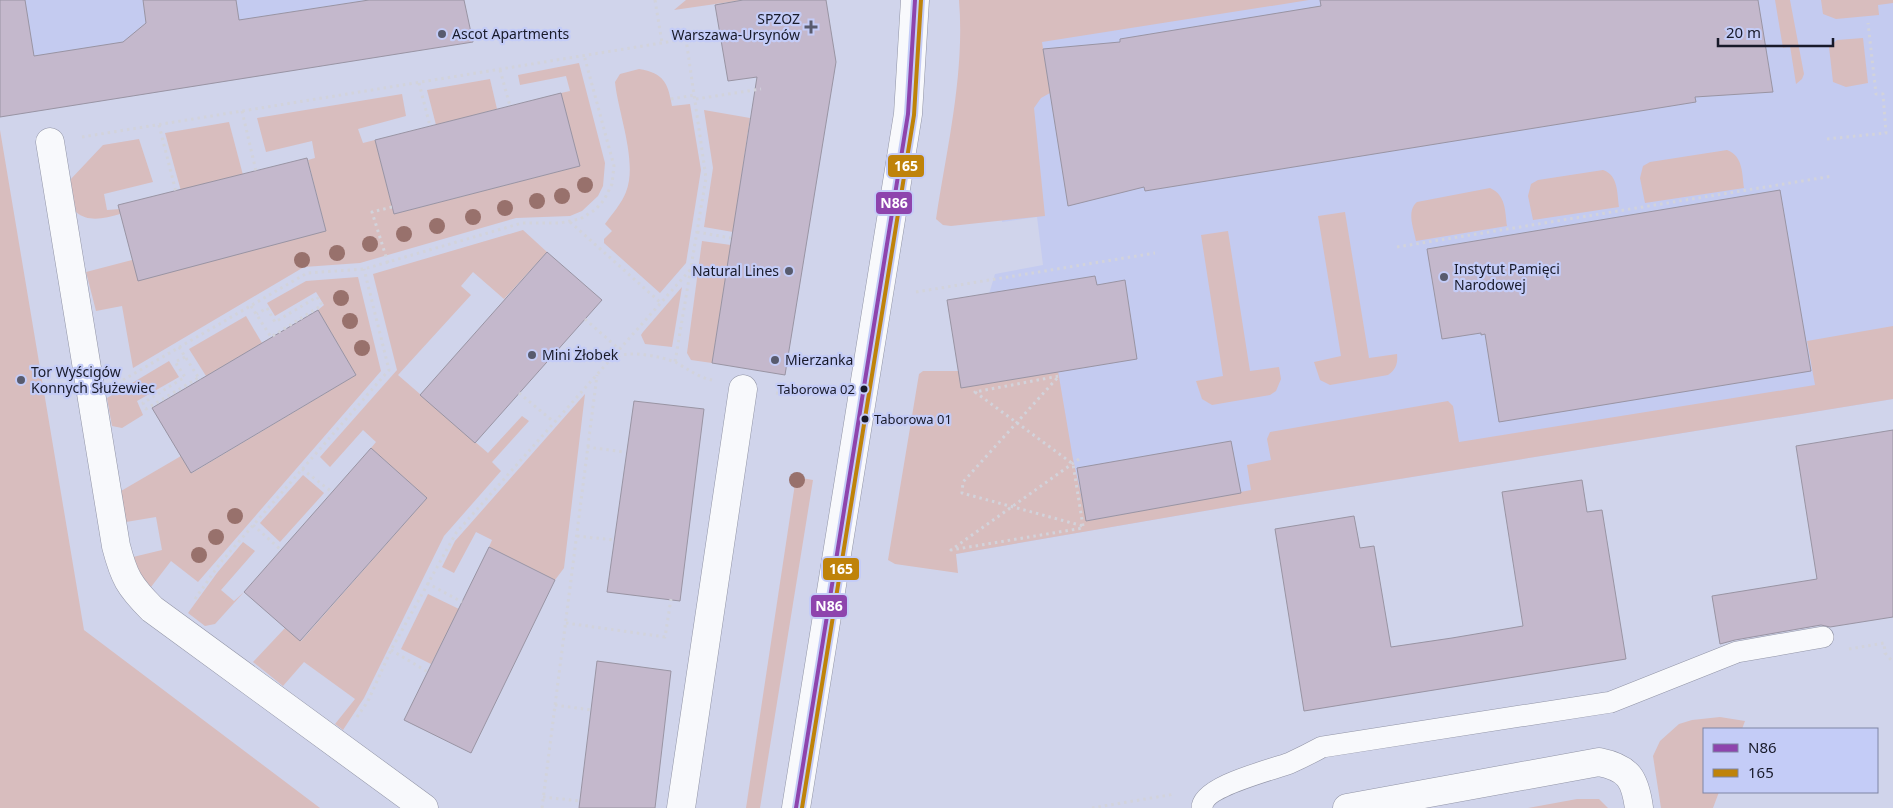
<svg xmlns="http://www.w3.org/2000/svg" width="1893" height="808" font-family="'Noto Sans',sans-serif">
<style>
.built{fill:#c4cbf0}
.green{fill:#d8bdbe}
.building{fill:#c4b8cc;stroke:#9994a3}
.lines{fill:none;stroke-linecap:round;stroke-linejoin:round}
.service-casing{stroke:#9194a6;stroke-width:22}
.minor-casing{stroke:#9194a6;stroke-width:29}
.tertiary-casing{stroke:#9194a6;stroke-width:29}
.path{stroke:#d2d3db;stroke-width:3;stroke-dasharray:2.5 4;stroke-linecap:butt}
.service{stroke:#f8f9fc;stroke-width:21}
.minor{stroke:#f8f9fc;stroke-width:28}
.tertiary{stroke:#f8f9fc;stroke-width:28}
.bus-1-casing{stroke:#c4ccf7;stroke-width:8}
.bus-2-casing{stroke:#c4ccf7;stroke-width:8}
.bus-1{stroke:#8e44ad;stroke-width:4}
.bus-2{stroke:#bf830a;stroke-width:4}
.tree{fill:#98716c}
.poi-dot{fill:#585b6e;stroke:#c4ccf7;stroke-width:2}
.bus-dot{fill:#181a2a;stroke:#c4ccf7;stroke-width:2}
.labels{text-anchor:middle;stroke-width:4.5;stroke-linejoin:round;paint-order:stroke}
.bus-label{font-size:13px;fill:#181a2a;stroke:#c4ccf7;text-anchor:end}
.poi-label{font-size:14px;fill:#181a2a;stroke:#c4ccf7;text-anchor:start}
.line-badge{stroke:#c4ccf7;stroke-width:2}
.badge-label{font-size:14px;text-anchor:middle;font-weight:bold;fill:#fff}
</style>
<rect width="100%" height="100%" fill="#d0d4eb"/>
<!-- built -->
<g class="built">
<path d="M0 0H408L417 51 0 117Z"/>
<path d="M1024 0H1893V399L1239 505 956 554 961 388 947 300 989 294 995 274 1043 265 1037 217 1002 222Z"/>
</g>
<!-- green -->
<g class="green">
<path d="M686 0H743L674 10Z"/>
<path d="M959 0H1309L1042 42 1050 93 1041 98 1034 108 1045 216 951 226 943 225 936 219C947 147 965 73 959 0Z"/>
<path d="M1775 0H1790L1804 74 1802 79 1796 84 1790 46 1783 48Z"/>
<path d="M1821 0H1893V3L1878 5 1879 15 1836 19 1823 14Z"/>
<path d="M1863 38 1868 83 1846 87 1833 82 1829 47 1837 40Z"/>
<path d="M579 63 605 163 603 186 598 196 582 211 570 216 516 218 360 263 304 267 133 368 122 306 96 311 86 272 132 260 326 231 308 160 315 158 312 141 266 152 257 118 402 94 406 116 358 129 363 143 375 140 394 214 579 166 561 93 570 91 566 76 520 85 518 75Z"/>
<path d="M639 69C664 73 668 83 672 106L690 104 701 170 686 263 660 293 604 243V239L612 231 605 224C612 214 622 203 626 192 638 162 618 113 615 82L620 74Z"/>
<path d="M490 79 497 109 436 125 427 90Z"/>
<path d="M704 110 750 118 733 232 704 227 713 168Z"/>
<path d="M229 122 243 175 181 191 165 133Z"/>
<path d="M0 130 84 630 320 808H0Z"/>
<path d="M139 139 153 182 104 194 107 210 120 209V214C105 218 89 223 76 212L70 180 103 145Z"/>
<path d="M1727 150C1743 156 1742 173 1744 188L1645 203 1640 178 1643 166 1650 162Z"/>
<path d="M1603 170C1618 175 1617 192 1619 207L1533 220 1528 196 1531 184 1538 180Z"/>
<path d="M1490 188C1506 195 1505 211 1507 226L1416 241C1414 229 1406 211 1417 202Z"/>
<path d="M1345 212 1369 358 1397 354C1398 363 1396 370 1388 375L1330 385 1320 380 1314 362 1341 356 1318 216Z"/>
<path d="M523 230 547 252 504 299 473 272 461 286 471 295 398 375 488 453 522 416 529 421 492 462 501 471 444 536 364 698 343 730 335 724 355 699 304 662 283 686 253 662 285 628 301 641 427 498 371 448 376 442 363 430 330 467 320 457 397 370 373 274Z"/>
<path d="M1228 231 1250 371 1279 367 1281 379 1276 391 1270 395 1212 405 1202 399 1196 381 1223 376 1201 235Z"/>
<path d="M702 241 731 245 712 363 691 360 687 353Z"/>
<path d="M358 277 381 371 198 582 171 561 151 587 139 574 133 557 162 550 156 517 126 522 121 491 181 456 192 473 356 375 318 310 324 305 316 292 275 316 267 303 306 281Z"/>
<path d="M682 287 672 347 645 344 641 335 643 332Z"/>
<path d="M246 316 262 343 206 376 189 349Z"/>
<path d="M1893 326V399L1239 505 956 554 958 573 895 564 888 560 919 374 923 371H1058L1073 459 1087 521 1251 490 1247 465 1271 460 1267 439 1270 432 1448 401 1453 406 1459 442 1815 385 1807 341Z"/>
<path d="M169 361 179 377 137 401 143 415 122 428 112 426 107 398Z"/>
<path d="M585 394 564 568 555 580 489 547 492 540 476 532 454 573 442 567 455 541Z"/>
<path d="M303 475 324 493 280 542 260 523Z"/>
<path d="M796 477 813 480 760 808H746Z"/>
<path d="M243 542 255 551 221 590 234 601 244 592 215 624 205 626 188 613 217 573Z"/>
<path d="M428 594 459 609 431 664 401 649Z"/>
<path d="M1720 717 1745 721 1742 729H1704V792H1719L1713 808H1661L1653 756 1660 741 1679 724 1692 720Z"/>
<path d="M1577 799H1599L1608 808H1528Z"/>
</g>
<!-- building -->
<g class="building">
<path d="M0 0H25L34 56 123 42 146 23 143 0H236L239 20 369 0H464L473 42 0 117Z"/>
<path d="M743 0H826L836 62 785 375 712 363 757 77 728 81 715 5Z"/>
<path d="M1320 0H1758L1773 92 1695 97 1696 102 1145 191 1144 187 1068 206 1043 49 1120 42V39L1321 6Z"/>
<path d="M561 93 580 166 394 214 375 140Z"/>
<path d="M307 158 326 231 138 281 118 205Z"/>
<path d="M1780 190 1811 371 1499 422 1485 334 1481 335V333L1442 339 1427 249Z"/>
<path d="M547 252 602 300 475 443 420 395Z"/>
<path d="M1095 276 1097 285 1125 280 1137 359 961 388 947 300Z"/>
<path d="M318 310 356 375 191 473 152 408Z"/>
<path d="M634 401 704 409 680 601 607 592Z"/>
<path d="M1893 430V617L1830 627 1821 625 1735 640 1720 644 1712 596 1817 579 1796 446Z"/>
<path d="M1231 441 1241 493 1086 521 1077 468Z"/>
<path d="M371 448 427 498 300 641 244 592Z"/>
<path d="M1582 480 1587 512 1602 510 1626 659 1304 711 1275 529 1354 516 1360 548 1374 546 1391 647 1452 638 1523 626 1502 492Z"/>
<path d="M489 547 555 580 471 753 404 720Z"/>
<path d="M597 661 671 671 655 808H579Z"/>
</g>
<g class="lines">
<!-- service casing -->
<g class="service-casing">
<path id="service" d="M1202 808C1202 786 1272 770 1290 763 1301 758 1311 753 1322 747L1611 702 1737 652 1823 637"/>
</g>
<!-- minor casing -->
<g class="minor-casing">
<g id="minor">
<path d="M50 142 116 546C124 577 129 586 152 609L424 808"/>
<path d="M681 808 743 389"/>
<path d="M1347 808 1599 762C1629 768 1635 779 1639 808"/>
</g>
</g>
<!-- tertiary casing -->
<g class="tertiary-casing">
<path id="tertiary" d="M796 808 908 114 915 0"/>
</g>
<!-- path -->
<g class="path">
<path d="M655 0 662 43"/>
<path d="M500 70 510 106"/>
<path d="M419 83 430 126"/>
<path d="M671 99 695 95"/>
<path d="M696 99 761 89"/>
<path d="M242 111 256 171"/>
<path d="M159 125 176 192"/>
<path d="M82 137 686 39 706 178 675 362"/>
<path d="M1827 139 1886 133 1883 94H1876L1868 23"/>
<path d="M570 222 661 303"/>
<path d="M697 232 731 238"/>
<path d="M1397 247 1833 176"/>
<path d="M388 263 372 212 392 207"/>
<path d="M916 292 1155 253"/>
<path d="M251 306 271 337 322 305 317 297 275 322 267 308 257 314"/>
<path d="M585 319 619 349"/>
<path d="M179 347 200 380"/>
<path d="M185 357 175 362 185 377 143 403 146 409 198 378"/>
<path d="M612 359C625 349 662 356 677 363 689 370 698 377 712 380"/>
<path d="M123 380 307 273 364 269 522 223H560L580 219 595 210 604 200 612 184 614 166 584 55"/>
<path d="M519 393 554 422"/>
<path d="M776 393 788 394"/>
<path d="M587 447 624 452"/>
<path d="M1079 459 951 550 1083 528"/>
<path d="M302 469 332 492"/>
<path d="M253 525 281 550"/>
<path d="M1083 526 1073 464 975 392 1059 376 963 482 962 493 1083 526V528"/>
<path d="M577 536 614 540"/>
<path d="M427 583 462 602"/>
<path d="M195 599 221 562 389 370 364 269"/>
<path d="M566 623 665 637 671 599"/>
<path d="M1849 649 1884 643 1885 653 1893 662"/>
<path d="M391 650 428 672"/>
<path d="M555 705 591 710"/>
<path d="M357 717 368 701 391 650 456 533 690 270"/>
<path d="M543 797 580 801"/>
<path d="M542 808 597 375"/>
<path d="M1092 808 1175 794"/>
</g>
<!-- service -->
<use href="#service" class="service"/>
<!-- minor -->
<use href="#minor" class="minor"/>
<!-- tertiary -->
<use href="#tertiary" class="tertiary"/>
<!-- bus-1 casing -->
<g class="bus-1-casing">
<path id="bus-1" d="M796 808 908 114 915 0"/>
</g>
<!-- bus-2 casing -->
<g class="bus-2-casing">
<path id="bus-2" d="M802 808 914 115 921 0"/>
</g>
<!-- bus-1 -->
<use href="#bus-1" class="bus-1"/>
<!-- bus-2 -->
<use href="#bus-2" class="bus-2"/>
</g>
<!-- trees -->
<g class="tree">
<circle cx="585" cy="185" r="8"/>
<circle cx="562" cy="196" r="8"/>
<circle cx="537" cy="201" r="8"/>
<circle cx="505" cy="208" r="8"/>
<circle cx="473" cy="217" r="8"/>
<circle cx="437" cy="226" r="8"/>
<circle cx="404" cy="234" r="8"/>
<circle cx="370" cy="244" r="8"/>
<circle cx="337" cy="253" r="8"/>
<circle cx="302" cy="260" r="8"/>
<circle cx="341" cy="298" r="8"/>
<circle cx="350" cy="321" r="8"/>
<circle cx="362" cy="348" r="8"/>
<circle cx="797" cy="480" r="8"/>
<circle cx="235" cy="516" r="8"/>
<circle cx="216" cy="537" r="8"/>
<circle cx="199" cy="555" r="8"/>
</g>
<!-- markers -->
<g class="poi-dot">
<path d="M808.5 19.5h5v5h5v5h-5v5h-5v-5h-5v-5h5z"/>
<circle cx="442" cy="34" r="5"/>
<circle cx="789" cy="271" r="5"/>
<circle cx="1444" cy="277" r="5"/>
<circle cx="532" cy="355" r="5"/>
<circle cx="775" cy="360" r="5"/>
<circle cx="21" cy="380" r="5"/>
</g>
<g class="bus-dot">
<circle cx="864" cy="389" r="4.5"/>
<circle cx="865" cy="419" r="4.5"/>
</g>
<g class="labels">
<!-- bus labels -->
<g class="bus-label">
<text x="855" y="394">Taborowa 02</text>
<text x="874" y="424" text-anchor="start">Taborowa 01</text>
</g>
<!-- poi labels -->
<g class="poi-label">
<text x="800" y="24" text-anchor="end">SPZOZ<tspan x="800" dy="16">Warszawa-Ursynów</tspan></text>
<text x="452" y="39">Ascot Apartments</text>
<text x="1454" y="274">Instytut Pamięci<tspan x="1454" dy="16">Narodowej</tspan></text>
<text x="779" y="276" text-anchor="end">Natural Lines</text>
<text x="542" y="360">Mini Żłobek</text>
<text x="785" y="365">Mierzanka</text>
<text x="31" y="377">Tor Wyścigów<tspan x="31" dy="16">Konnych Służewiec</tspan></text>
</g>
</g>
<g class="line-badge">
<rect x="887" y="154" width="38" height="24" rx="5" fill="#bf830a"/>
<rect x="875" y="191" width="38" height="24" rx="5" fill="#8e44ad"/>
<rect x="822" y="557" width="38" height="24" rx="5" fill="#bf830a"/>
<rect x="810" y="594" width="38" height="24" rx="5" fill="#8e44ad"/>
</g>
<g class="badge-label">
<text x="906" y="171">165</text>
<text x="894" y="208">N86</text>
<text x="841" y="574">165</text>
<text x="829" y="611">N86</text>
</g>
<!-- legend -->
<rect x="1703" y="728" width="175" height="65" fill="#c4ccf7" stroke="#7f85a5"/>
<rect x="1713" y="744" width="25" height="8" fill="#8e44ad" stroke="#7f85a5"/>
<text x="1748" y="753" font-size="15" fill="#181a2a">N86</text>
<rect x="1713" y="769" width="25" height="8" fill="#bf830a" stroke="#7f85a5"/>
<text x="1748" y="778" font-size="15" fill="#181a2a">165</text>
<!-- scale -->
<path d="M1718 38v8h115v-8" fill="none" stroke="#181a2a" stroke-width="2.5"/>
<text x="1726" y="38" font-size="15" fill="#181a2a" stroke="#c4ccf7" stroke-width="4" paint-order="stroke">20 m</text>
</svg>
